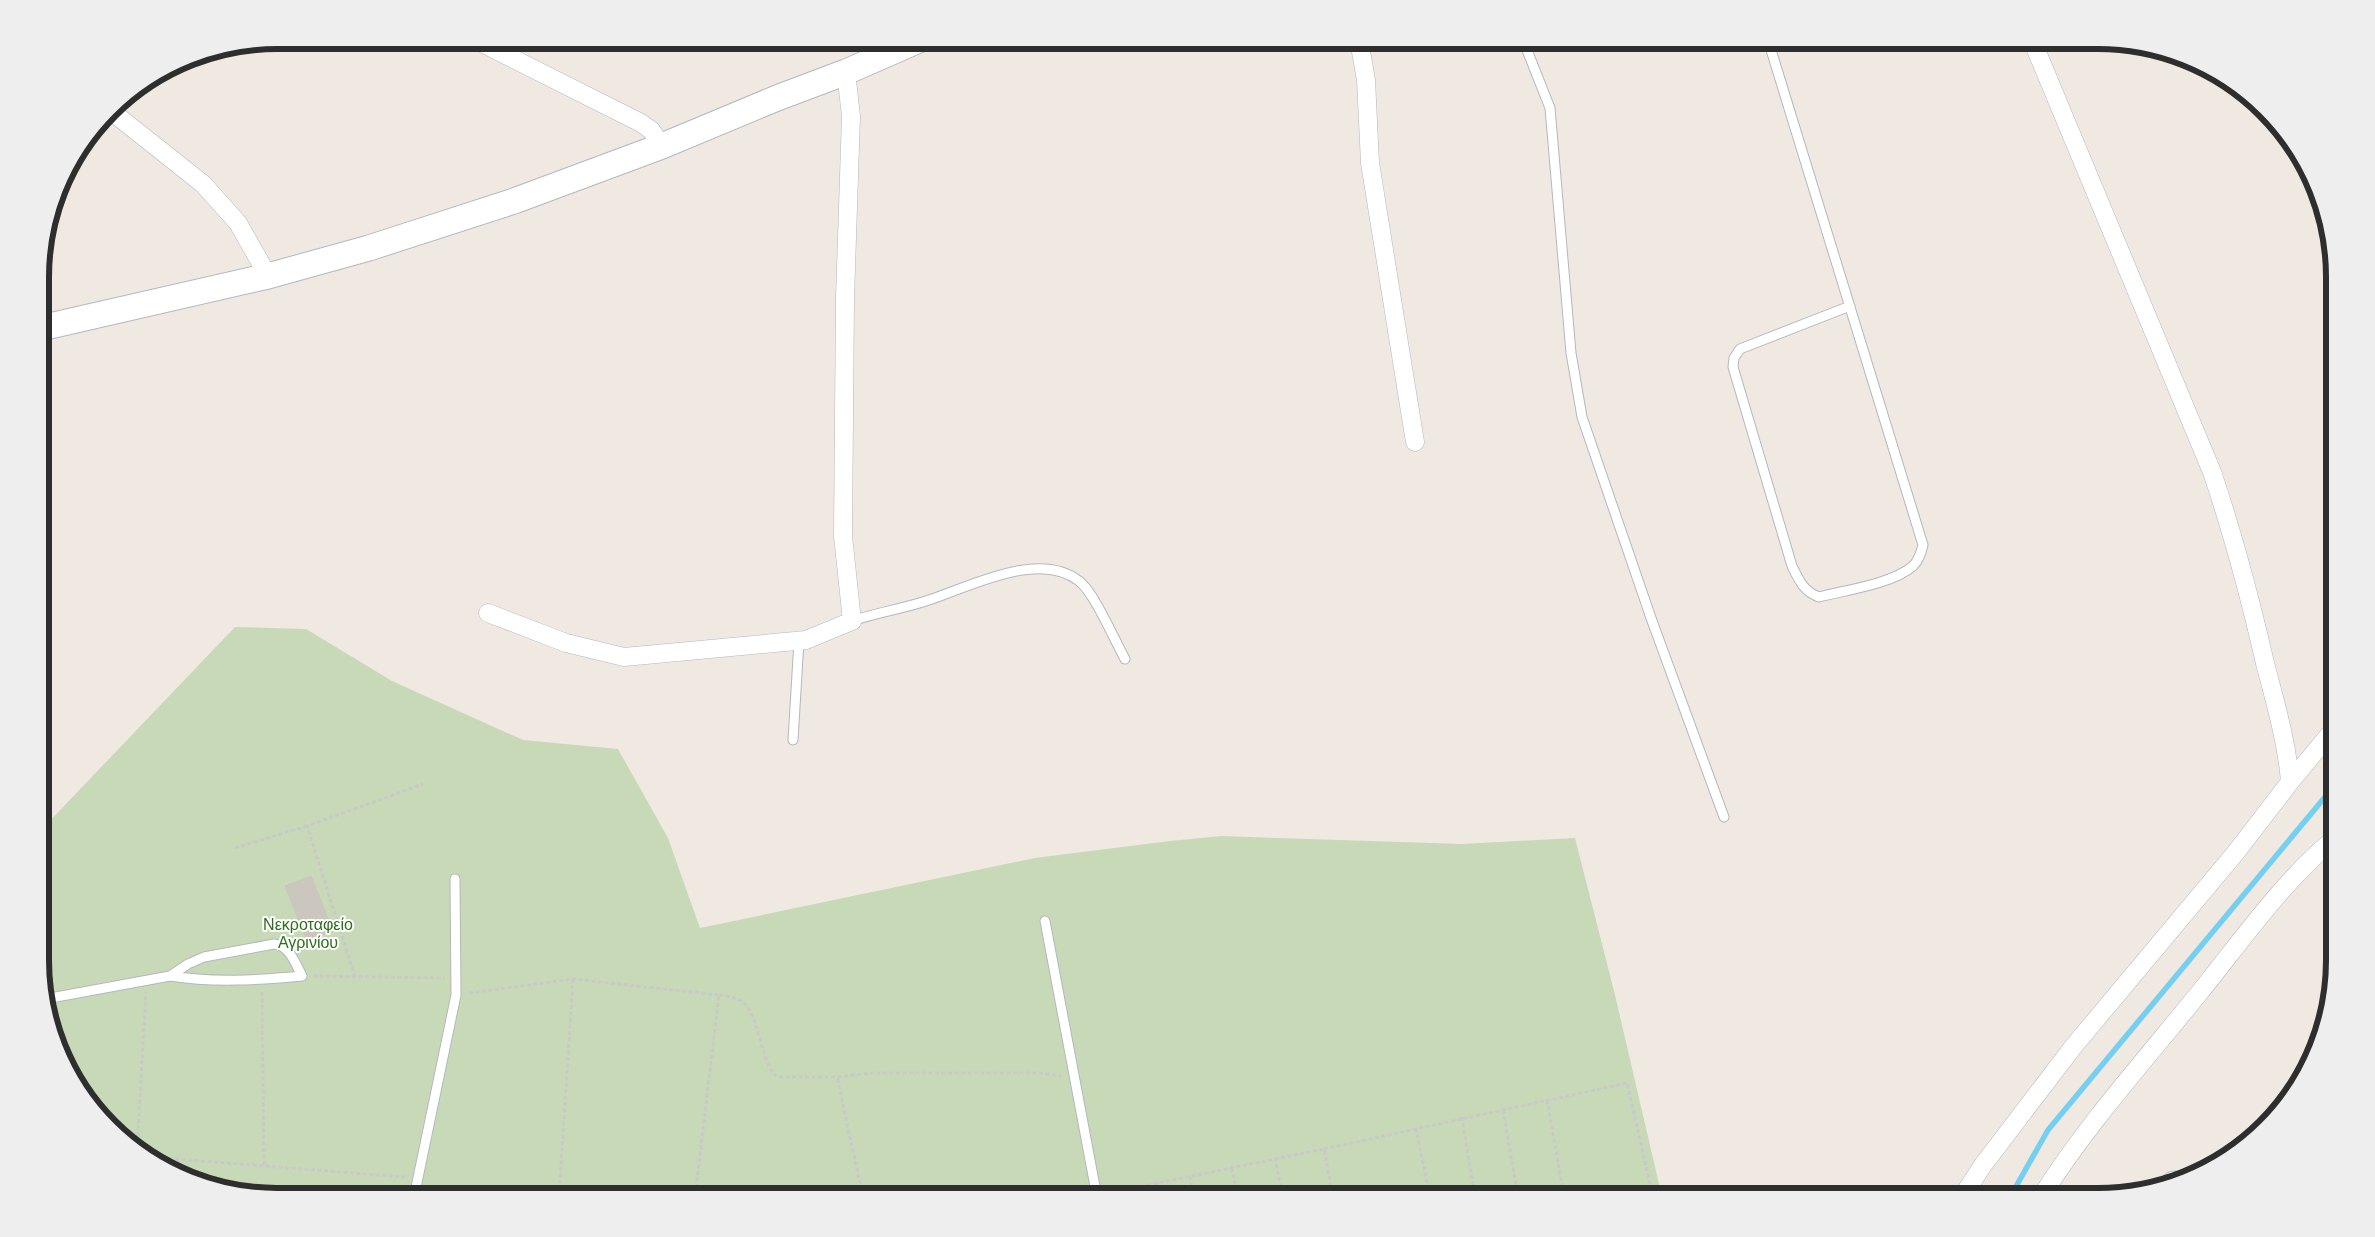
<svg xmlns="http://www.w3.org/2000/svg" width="2375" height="1237" font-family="'PT Sans',sans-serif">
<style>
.cemetery{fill:#c8d9b8}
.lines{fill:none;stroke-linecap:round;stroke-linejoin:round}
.stream{stroke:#75cff0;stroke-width:5.5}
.building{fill:#cbc7bf;stroke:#cbc5ba}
.lane-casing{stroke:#b4b7c1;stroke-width:11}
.street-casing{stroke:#b4b7c1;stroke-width:19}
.secondary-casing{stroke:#b4b7c1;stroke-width:27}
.path{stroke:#c9c9c9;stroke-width:3;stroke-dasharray:4 2.5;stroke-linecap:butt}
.lane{stroke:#fff;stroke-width:9}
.street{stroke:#fff;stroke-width:18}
.secondary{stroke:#fff;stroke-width:25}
.labels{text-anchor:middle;stroke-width:4;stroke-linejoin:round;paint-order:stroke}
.park-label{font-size:16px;fill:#2c6e1b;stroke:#fff}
.rim{fill:none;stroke:#2e2e2e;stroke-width:6}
</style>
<rect width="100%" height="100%" fill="#efe9e1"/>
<!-- cemetery -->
<path class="cemetery" d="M235 627 306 629 392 681 523 740 618 749 668 838 700 928 1035 858 1170 841 1221 836 1462 844 1575 838 1615 995 1662 1197H277L172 1172 121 1138 80 1092 42 992V829Z"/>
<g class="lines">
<!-- stream -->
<path class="stream" d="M2010 1197 2048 1130 2335 785"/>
</g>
<!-- building -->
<path class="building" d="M311 876 333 931 307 941 285 886Z"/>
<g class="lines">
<!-- lane casing -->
<g class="lane-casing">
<g id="lane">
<path d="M1523 40 1550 108 1571 353 1582 417 1651 618 1724 817"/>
<path d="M1768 40 1923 545C1921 553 1919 560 1913 566 1892 584 1846 590 1819 597 1803 591 1799 580 1792 566L1733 367 1734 358 1740 349 1850 306"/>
<path d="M852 621C876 613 901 609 926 601 968 588 1038 549 1079 581 1094 592 1115 641 1125 659"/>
<path d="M793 740 799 641"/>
<path d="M1045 921 1097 1197"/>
<path d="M45 999 170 976 188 964 204 957 274 944C289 944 296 965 302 976 258 980 214 983 170 976"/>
<path d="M414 1197 456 995 455 879"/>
</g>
</g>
<!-- street casing -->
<g class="street-casing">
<g id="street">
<path d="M476 40 641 123 651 130 662 146"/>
<path d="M1359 40 1366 80 1370 163 1415 442"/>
<path d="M111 111 203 184 238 223 268 276"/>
<path d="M488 613 566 643 624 657 806 640 852 621 843 536 845 298 851 116 846 72"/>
<path d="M2290 782 2334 729"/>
<path d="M1962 1197 1983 1165 2073 1047 2237 851 2290 782C2287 742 2275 702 2265 663 2250 598 2233 534 2212 472L2032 40"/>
<path d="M2041 1197C2087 1124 2146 1059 2200 992 2242 940 2283 881 2335 838"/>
</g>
</g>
<!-- secondary casing -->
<g class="secondary-casing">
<g id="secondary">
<path d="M41 328 268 276 369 248 514 201 662 146 777 98 846 72 919 40"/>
<path d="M2174 1185V1184"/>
</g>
</g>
<!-- path -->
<g class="path">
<path d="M235 848 307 826"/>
<path d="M313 976 444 978"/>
<path d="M355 977 307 826 423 784"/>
<path d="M262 992 264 1166"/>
<path d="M469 993 573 979 719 995 695 1197"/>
<path d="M719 995C725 996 733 997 738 999 761 1010 758 1060 777 1077H837"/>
<path d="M1547 1100 1564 1197"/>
<path d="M1503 1110 1518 1197"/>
<path d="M1462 1117 1475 1197"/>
<path d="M1416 1128 1430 1197"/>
<path d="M137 1149 146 992"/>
<path d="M1324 1149 1627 1083 1653 1197"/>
<path d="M149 1157 405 1177"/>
<path d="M1275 1158 1283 1197"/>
<path d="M1232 1168 1237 1197"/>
<path d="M1190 1176 1193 1197"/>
<path d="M1143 1187 1145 1197"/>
<path d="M1109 1193 1324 1149 1333 1197"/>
<path d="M559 1197 573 979"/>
<path d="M863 1197 837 1077 872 1073H1038L1061 1076"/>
</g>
<!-- lane -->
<use href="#lane" class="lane"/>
<!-- street -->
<use href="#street" class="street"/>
<!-- secondary -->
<use href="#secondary" class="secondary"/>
</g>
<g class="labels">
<!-- park labels -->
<g class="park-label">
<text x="308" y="930">Νεκροταφείο<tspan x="308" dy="18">Αγρινίου</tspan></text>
</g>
</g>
<!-- crop -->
<path d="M0 0H2375V1237H0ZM277 49H2098A228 228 0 0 1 2326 277V960A228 228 0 0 1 2098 1188H277A228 228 0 0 1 49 960V277A228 228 0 0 1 277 49Z" fill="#eee" fill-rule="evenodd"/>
<path class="rim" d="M277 49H2098A228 228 0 0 1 2326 277V960A228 228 0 0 1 2098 1188H277A228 228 0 0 1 49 960V277A228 228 0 0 1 277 49Z"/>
</svg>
